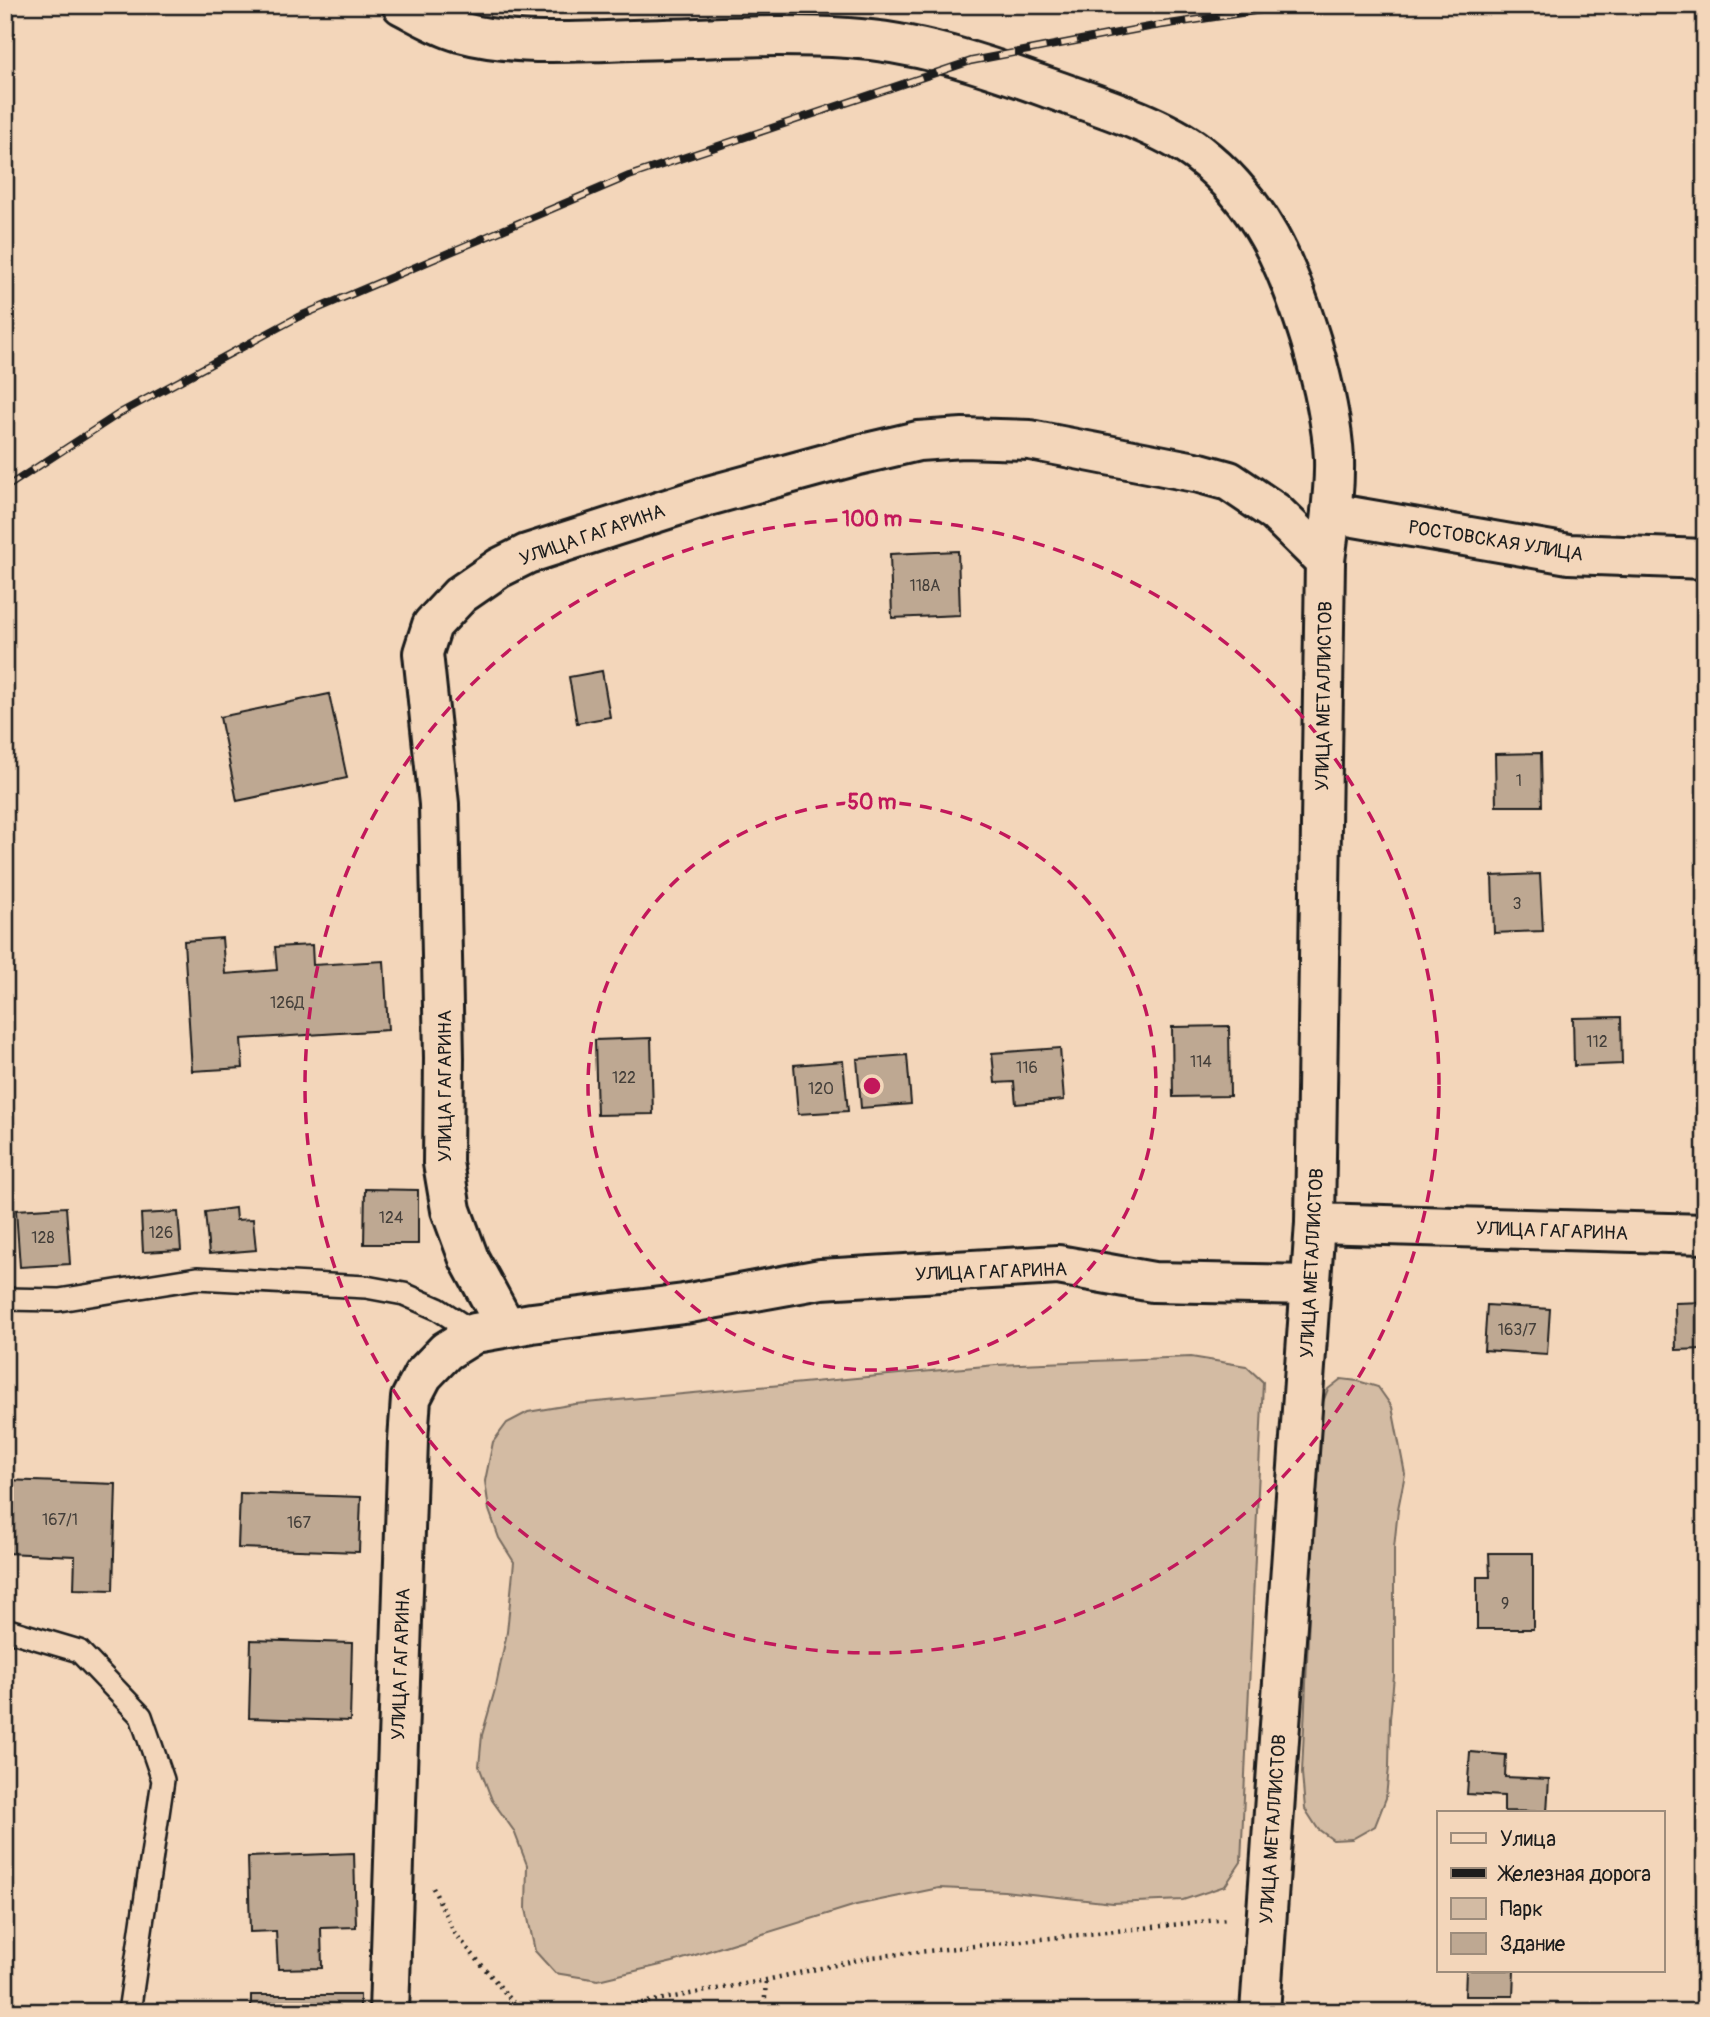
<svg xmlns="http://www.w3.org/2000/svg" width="1710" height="2017" font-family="Pangolin,sans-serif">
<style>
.green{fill:#d3bba3;stroke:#786c60;stroke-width:2}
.building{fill:#bea892;stroke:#1c1c1c;stroke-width:2}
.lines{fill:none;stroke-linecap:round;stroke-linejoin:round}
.service-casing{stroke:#1c1c1c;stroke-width:26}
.minor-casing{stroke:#1c1c1c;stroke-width:44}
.secondary-casing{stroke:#1c1c1c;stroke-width:44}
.path{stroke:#1c1c1c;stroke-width:4.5;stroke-dasharray:2 5;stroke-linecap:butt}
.service{stroke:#f3d6ba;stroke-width:21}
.minor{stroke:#f3d6ba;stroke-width:38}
.secondary{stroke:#f3d6ba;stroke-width:38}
.rail-casing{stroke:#1c1c1c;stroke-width:8}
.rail{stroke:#f3d6ba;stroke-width:5;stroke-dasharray:16;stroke-linecap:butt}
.ring{fill:none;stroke:#c2185b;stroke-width:3.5;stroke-dasharray:12 9}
.labels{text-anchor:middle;stroke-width:7;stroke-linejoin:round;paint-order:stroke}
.number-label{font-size:16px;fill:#443f3a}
.street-label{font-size:19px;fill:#1c1c1c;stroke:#f3d6ba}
.centre{fill:#c2185b;stroke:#f3d6ba;stroke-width:3.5}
.ring-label{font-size:21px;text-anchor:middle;font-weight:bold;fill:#c2185b;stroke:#f3d6ba;stroke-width:7;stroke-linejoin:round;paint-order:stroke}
</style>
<rect width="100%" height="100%" fill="#f3d6ba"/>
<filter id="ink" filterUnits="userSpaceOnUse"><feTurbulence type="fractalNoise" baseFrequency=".0143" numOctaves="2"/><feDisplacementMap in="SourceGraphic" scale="14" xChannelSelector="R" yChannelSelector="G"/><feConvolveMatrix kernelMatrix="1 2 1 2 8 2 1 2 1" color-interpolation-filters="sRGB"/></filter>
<g filter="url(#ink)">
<!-- green -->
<g class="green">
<path d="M1191 1357 1246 1366 1263 1382 1241 1862 1225 1886 1183 1900 1113 1903 1004 1891 939 1888 856 1905 673 1962 598 1980 555 1973 535 1951 526 1909 527 1865 514 1831 492 1800 479 1766 482 1735 496 1686 507 1632 514 1562 499 1538 489 1510 485 1481 493 1442 507 1423 528 1412 575 1404 996 1365Z"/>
<path d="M1341 1379 1358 1381 1378 1387 1392 1407 1405 1474 1398 1509 1394 1548V1676L1390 1719 1389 1767 1386 1798 1375 1826 1352 1839 1333 1840 1318 1829 1305 1809 1302 1773 1318 1415 1328 1389Z"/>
</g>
<!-- building -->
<g class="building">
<path d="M958 551 960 615 892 618 890 554Z"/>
<path d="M602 671 610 717 577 723 569 677Z"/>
<path d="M329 694 347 778 237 801 220 717Z"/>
<path d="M1541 753 1542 806H1496L1495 754Z"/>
<path d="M1540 874 1543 931 1494 933 1492 876Z"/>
<path d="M222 938 225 974 277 970 275 947 312 945 313 965 384 961 388 1030 241 1039 243 1068 192 1071 184 941Z"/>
<path d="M1621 1017 1622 1064 1574 1066 1573 1018Z"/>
<path d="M1229 1026 1230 1096 1173 1097 1172 1027Z"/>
<path d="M651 1038 653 1114 597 1115 595 1040Z"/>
<path d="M1060 1048 1064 1100 1016 1104 1014 1082 995 1083 992 1053Z"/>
<path d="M907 1055 911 1104 861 1108 857 1059Z"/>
<path d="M843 1061 848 1111 798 1114 794 1065Z"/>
<path d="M365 1189 418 1190V1244H364Z"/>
<path d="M66 1207 70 1264 20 1267 16 1210Z"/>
<path d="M235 1208 236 1220 253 1219 256 1250 209 1254 205 1212Z"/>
<path d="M178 1212 181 1250 143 1252 141 1214Z"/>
<path d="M1705 1302V1349L1676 1350 1675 1303Z"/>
<path d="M1487 1305 1550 1309 1547 1354 1484 1350Z"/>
<path d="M5 1480 116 1484 113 1590 74 1589 75 1556 5 1553Z"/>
<path d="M240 1493 361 1497 359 1552 238 1548Z"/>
<path d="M1489 1553H1533V1629H1477V1577H1490Z"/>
<path d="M251 1640 352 1643 350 1721 249 1718Z"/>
<path d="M1470 1752 1506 1755 1505 1777 1549 1779 1547 1812 1504 1811V1796L1467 1794Z"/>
<path d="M354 1853 356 1927 321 1928 322 1968 278 1969 276 1931 250 1932 248 1857Z"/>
<path d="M1466 1970H1514L1513 1996H1465Z"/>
<rect x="251" y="1995" width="109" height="17"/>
</g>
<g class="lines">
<!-- service casing -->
<g class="service-casing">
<g id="service">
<path d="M5 1299 59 1300 197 1278 366 1287 404 1294 438 1309 475 1333"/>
<path d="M5 1629 79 1651 141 1716 163 1780 129 2012"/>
</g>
</g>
<!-- minor casing -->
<g class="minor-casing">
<g id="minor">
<path d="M1331 513 1569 554 1705 559"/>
<path d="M506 1327 469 1259 451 1210 443 1163 444 1058 439 804 423 653 432 625 460 595 499 568 527 554 708 496 858 455 918 441 963 438 1030 440 1200 473 1229 481 1275 512 1325 561"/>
<path d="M389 2012 408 1440 411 1398 423 1375 446 1351 475 1333 532 1323 684 1304 821 1279 1058 1265 1153 1282 1311 1285"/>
<path d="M1260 2012 1315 1223"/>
</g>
</g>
<!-- secondary casing -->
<g class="secondary-casing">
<path id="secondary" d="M402 5C421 15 439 26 460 32 507 45 558 42 606 41 686 39 768 33 848 38 917 42 982 64 1046 87 1091 103 1160 124 1198 153 1261 202 1288 266 1311 341 1322 379 1332 419 1334 459 1335 493 1329 528 1325 561L1315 1223 1705 1234"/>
</g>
<!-- path -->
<g class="path">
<path d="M433 1888 454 1932 518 2008 572 2012"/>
<path d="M593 2012 766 1980 872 1957 1228 1919"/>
<path d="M764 2012 766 1980"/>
</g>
<!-- service -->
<use href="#service" class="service"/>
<!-- minor -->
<use href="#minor" class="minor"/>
<!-- secondary -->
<use href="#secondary" class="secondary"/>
<!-- rail casing -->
<g class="rail-casing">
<path id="rail" d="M5 488 120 413 298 317 629 176 971 61 1149 27 1295 5"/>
</g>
<!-- rail -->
<use href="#rail" class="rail"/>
</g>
</g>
<!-- distance rings -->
<g class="ring">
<circle cx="872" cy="1086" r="284"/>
<circle cx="872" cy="1086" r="567"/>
</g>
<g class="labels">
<!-- number labels -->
<g class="number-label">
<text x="925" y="591">118А</text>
<text x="1519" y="786">1</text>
<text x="1517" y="909">3</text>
<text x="287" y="1008">126Д</text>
<text x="1597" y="1047">112</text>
<text x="1201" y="1067">114</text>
<text x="1027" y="1073">116</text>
<text x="624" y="1083">122</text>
<text x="821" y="1094">120</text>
<text x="391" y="1223">124</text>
<text x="161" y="1238">126</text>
<text x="43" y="1243">128</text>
<text x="1517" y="1335">163/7</text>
<text x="60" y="1525">167/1</text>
<text x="299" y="1528">167</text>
<text x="1505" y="1609">9</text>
</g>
<!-- street labels -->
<g class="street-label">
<text transform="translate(592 534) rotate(-19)" y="7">УЛИЦА ГАГАРИНА</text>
<text transform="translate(1496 540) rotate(9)" y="7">РОСТОВСКАЯ УЛИЦА</text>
<text transform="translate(1323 696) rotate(-89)" y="7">УЛИЦА МЕТАЛЛИСТОВ</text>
<text transform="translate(444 1086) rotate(-90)" y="7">УЛИЦА ГАГАРИНА</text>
<text transform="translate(1552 1230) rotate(2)" y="7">УЛИЦА ГАГАРИНА</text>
<text transform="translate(1311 1263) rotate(-87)" y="7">УЛИЦА МЕТАЛЛИСТОВ</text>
<text transform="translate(991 1271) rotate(-2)" y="7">УЛИЦА ГАГАРИНА</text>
<text transform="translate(400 1664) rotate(-88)" y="7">УЛИЦА ГАГАРИНА</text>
<text transform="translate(1272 1829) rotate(-86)" y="7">УЛИЦА МЕТАЛЛИСТОВ</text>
</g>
</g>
<circle cx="872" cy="1086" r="10" class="centre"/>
<g class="ring-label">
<text x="872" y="526">100 m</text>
<text x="872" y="809">50 m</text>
</g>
<!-- margin -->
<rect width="1710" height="2017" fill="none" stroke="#f3d6ba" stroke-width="28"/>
<rect x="14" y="14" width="1682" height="1989" fill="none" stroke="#1c1c1c" stroke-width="2.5" filter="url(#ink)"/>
<!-- legend -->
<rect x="1437" y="1811" width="228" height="161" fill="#f3d6ba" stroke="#9d8c7b" stroke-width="2"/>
<rect x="1451" y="1833" width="35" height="10" fill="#f3d6ba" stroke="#9d8c7b" stroke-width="2"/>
<text x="1500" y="1846" font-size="21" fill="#1c1c1c">Улица</text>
<rect x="1451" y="1868" width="35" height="10" fill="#1c1c1c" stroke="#9d8c7b" stroke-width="2"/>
<text x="1500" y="1881" font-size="21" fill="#1c1c1c">Железная дорога</text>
<rect x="1451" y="1898" width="35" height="21" fill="#d3bba3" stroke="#9d8c7b" stroke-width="2"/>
<text x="1500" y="1916" font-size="21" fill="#1c1c1c">Парк</text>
<rect x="1451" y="1933" width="35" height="21" fill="#bea892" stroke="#9d8c7b" stroke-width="2"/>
<text x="1500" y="1951" font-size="21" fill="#1c1c1c">Здание</text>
</svg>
